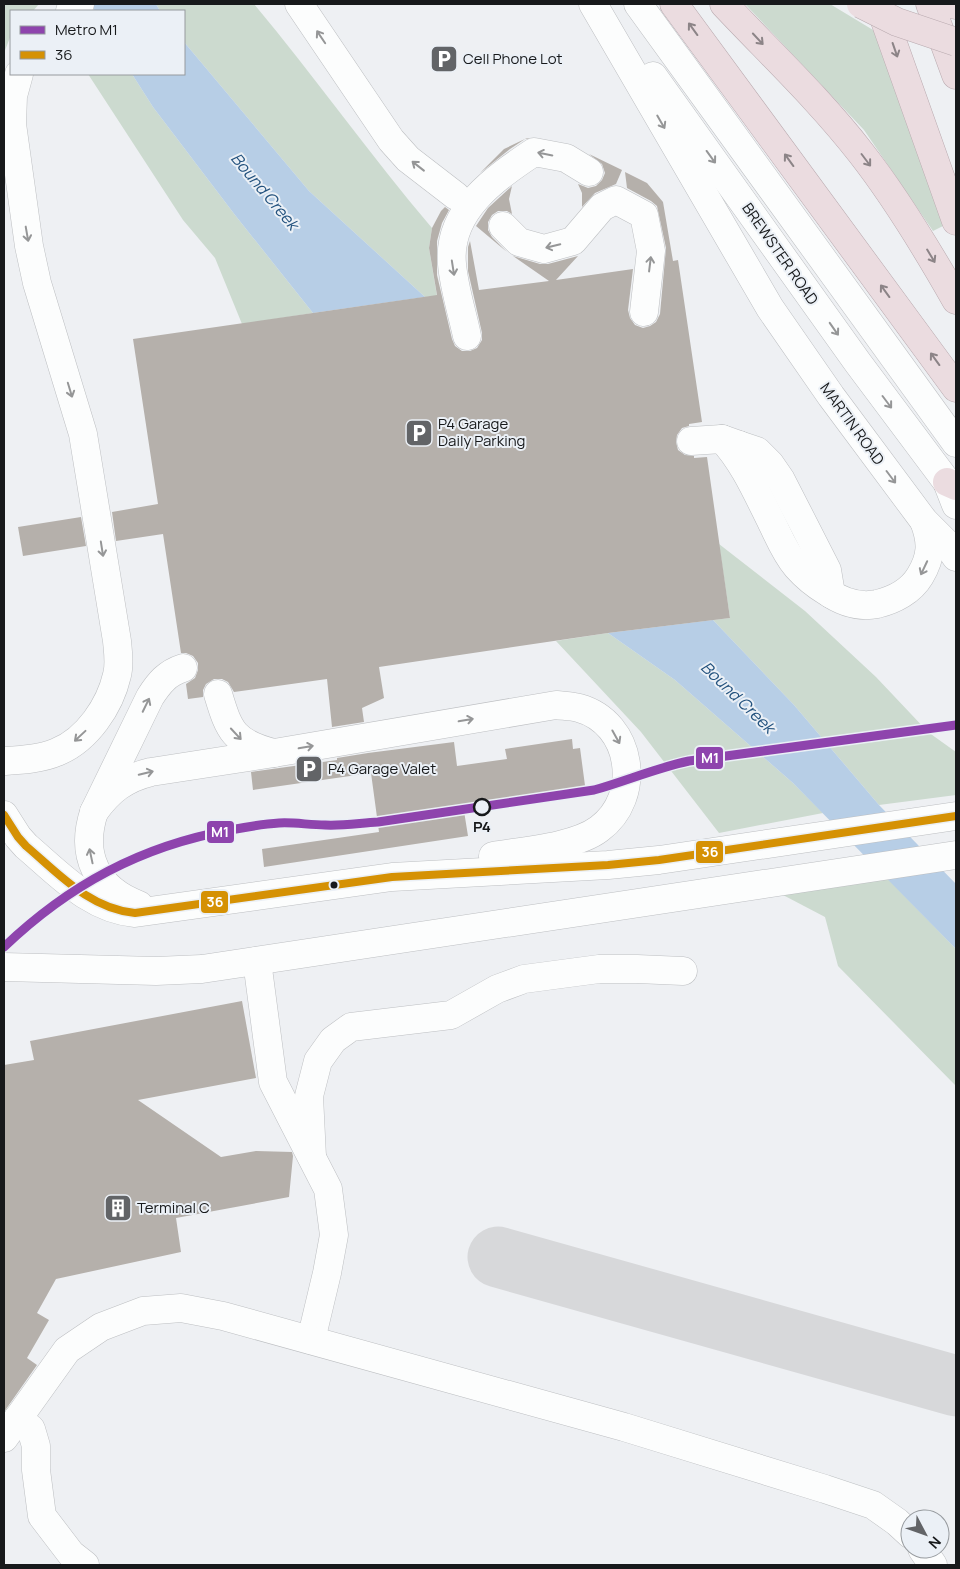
<svg xmlns="http://www.w3.org/2000/svg" width="960" height="1569" font-family="Manrope,sans-serif">
<style>
.green{fill:#ccdacf}
.water{fill:#b7cee6}
.lines{fill:none;stroke-linecap:round;stroke-linejoin:round}
.taxiway{stroke:#d7d8da;stroke-width:61}
.building{fill:#b5b0ab}
.minor-casing{stroke:#bdbfc2;stroke-width:29}
.highway-casing{stroke:#b9aaaf;stroke-width:29}
.minor{stroke:#fcfdfd;stroke-width:28}
.highway{stroke:#ebdce0;stroke-width:28}
.highway-bridge-casing{stroke:#b9aaaf;stroke-width:29;stroke-linecap:butt}
.highway-bridge{stroke:#ebdce0;stroke-width:28}
.bus-1-casing{stroke:#ebf0f6;stroke-width:11}
.bus-1{stroke:#d59104;stroke-width:8}
.metro-1-casing{stroke:#ebf0f6;stroke-width:12}
.metro-1{stroke:#8e44ad;stroke-width:9}
.oneway{stroke:#8c8487}
.oneway2{stroke:#959697}
.stop-dot{fill:#ebf0f6;stroke:#17191b;stroke-width:2.5}
.bus-dot{fill:#17191b;stroke:#ebf0f6;stroke-width:2}
.labels{text-anchor:middle;stroke-width:4;stroke-linejoin:round;paint-order:stroke}
.poi-label{font-size:15px;fill:#17191b;stroke:#ebf0f6;text-anchor:start}
.street-label{font-size:15px;fill:#17191b;stroke:#ebf0f6}
.stop-label{font-size:15px;font-weight:bold;fill:#17191b;stroke:#ebf0f6}
.water-label{font-size:16px;font-style:italic;fill:#23527e;stroke:#ebf0f6}
.line-badge{stroke:#ebf0f6;stroke-width:2}
.badge-label{font-size:14px;text-anchor:middle;font-weight:bold;fill:#fff}
</style>
<rect width="100%" height="100%" fill="#eef0f3"/>
<!-- green -->
<g class="green">
<path d="M4 4H39L33 11H11V35L4 53Z"/>
<path d="M156 4H254C315 77 370 155 432 228L429 248 437 296 425 297 309 191 184 42V11H160Z"/>
<path d="M745 4H830L878 33 945 225 933 231 864 130Z"/>
<path d="M88 74H132L153 107 235 215 313 313 242 324 215 258 183 220Z"/>
<path d="M719 544 805 611 876 677 928 732 956 752V795L879 805 794 705 713 620 730 618Z"/>
<path d="M608 633 675 680 793 783 823 813 719 833 641 732 556 641Z"/>
<path d="M887 878 956 949V1086L838 966 825 917 783 895Z"/>
</g>
<!-- water -->
<g class="water">
<path d="M90 4H156L160 11H95Z"/>
<path d="M184 42 309 191 425 297 313 313 235 215 153 107 132 74H184Z"/>
<path d="M713 620 794 705 879 805 956 884V949L793 783 675 680 608 633Z"/>
</g>
<g class="lines">
<!-- taxiway -->
<path class="taxiway" d="M498 1257 956 1386"/>
</g>
<!-- building -->
<g class="building">
<path d="M527 138H531L525 139 510 149 480 173 504 149Z"/>
<path d="M589 154 622 170 616 184 595 193 582 207V193L578 184 588 188 596 186 602 180 605 173 602 164Z"/>
<path d="M625 172 647 183 663 202 673 261 678 260 702 422 689 424V426L682 428 677 435 676 442 678 450 685 455 694 456V458L707 457 730 618 608 633 379 667 384 698 362 708 364 722 332 727 327 679 234 692 228 682 222 679H214L206 684 203 690V697L188 699 186 684 195 678 198 670V663L193 656 186 653H181L163 534 116 541 112 512 158 504 133 339 437 295 429 248 432 228 441 211 445 207 449 210 442 223 437 241V275L452 339 455 346 462 351H470L477 348 482 340V333L468 271V247L470 241 479 290 549 281 513 256 540 264H548L578 256 556 280 633 269 628 310 630 318 635 325 643 328 650 326 656 322 660 314 666 248 657 206 651 201 627 188Z"/>
<path d="M512 186 509 199 512 214 507 211H498L492 215 488 222V230L492 237 507 252 476 226 488 208Z"/>
<path d="M81 517 86 546 23 556 18 527Z"/>
<path d="M572 739 573 749 580 748 586 793 464 811 468 836 264 867 262 849 379 832 371 773 253 790 251 772 337 760V758L368 753 454 742 457 766 507 759 505 749Z"/>
<path d="M242 1001 256 1078 138 1100 221 1157 256 1151 292 1152 293 1156 289 1197 176 1218 181 1252 56 1279 37 1313 49 1320 27 1358 37 1365 4 1412V1065L34 1060 30 1041Z"/>
</g>
<g class="lines">
<!-- minor casing -->
<g class="minor-casing">
<g id="minor">
<path d="M299 4 391 140 408 159 456 196"/>
<path d="M593 4 770 308 831 396 924 521 947 544 956 557"/>
<path d="M638 4 956 443"/>
<path d="M70 11 80 4"/>
<path d="M653 76 858 363 947 482 956 505"/>
<path d="M503 226 519 242 544 249 573 241 602 207 616 200 644 215 651 251 644 312"/>
<path d="M467 336C462 312 454 288 452 264 447 211 495 178 534 152L566 158 589 172"/>
<path d="M722 439C743 461 757 493 771 521 779 537 785 553 797 567 805 576 816 585 826 591 842 602 858 608 877 604 894 600 911 591 920 576 932 556 932 542 924 521"/>
<path d="M691 441 722 439 739 445"/>
<path d="M739 445 757 451 770 464 781 480 827 570 831 594"/>
<path d="M218 694C229 731 234 743 274 753"/>
<path d="M4 761C21 760 41 759 57 752 87 740 110 706 117 675 120 664 118 652 117 641L83 434 37 283 29 246 12 124 13 96 19 74"/>
<path d="M94 812C109 791 125 778 151 772L274 753 556 705C564 706 572 706 579 708 633 723 643 797 599 829 575 847 523 851 493 856"/>
<path d="M4 815 18 837 26 846C59 874 90 909 135 913L392 877 608 865 659 860 956 816"/>
<path d="M139 905C96 889 80 855 94 812L150 697C159 683 167 673 183 668"/>
<path d="M257 961 273 1082 328 1189 334 1235 327 1273 311 1340"/>
<path d="M4 967 156 971 202 969 956 855"/>
<path d="M312 1157 309 1096 318 1061 333 1040 351 1027 451 1015 497 989 524 979 599 969H637L683 971"/>
<path d="M18 1418 31 1429 36 1446V1470L42 1516 71 1554 85 1565"/>
<path d="M4 1438 67 1350 101 1327 143 1311 181 1308 223 1316 624 1427 825 1489 873 1505 897 1522 910 1534"/>
<path d="M922 1549 933 1565"/>
</g>
</g>
<!-- highway casing -->
<g class="highway-casing">
<g id="highway">
<path d="M674 4 956 388"/>
<path d="M724 4C770 53 820 100 861 153 897 199 927 249 956 300"/>
<path d="M879 4 956 221"/>
<path d="M930 4 956 75"/>
<path d="M951 4 956 5"/>
<path d="M947 482 956 486"/>
</g>
</g>
<!-- minor -->
<use href="#minor" class="minor"/>
<!-- highway -->
<use href="#highway" class="highway"/>
<!-- highway-bridge casing -->
<g class="highway-bridge-casing">
<path id="highway-bridge" d="M861 4 897 22 956 42"/>
</g>
<!-- highway-bridge -->
<use href="#highway-bridge" class="highway-bridge"/>
<!-- bus-1 casing -->
<g class="bus-1-casing">
<path id="bus-1" d="M4 815 18 837 26 846C59 874 90 909 135 913L392 877 608 865 659 860 956 816"/>
</g>
<!-- bus-1 -->
<use href="#bus-1" class="bus-1"/>
<!-- metro-1 casing -->
<g class="metro-1-casing">
<path id="metro-1" d="M4 947C69 885 141 846 230 830 246 827 262 824 279 823 294 822 309 825 325 825 342 826 360 823 378 822L594 790C626 781 656 768 689 761L956 725"/>
</g>
<!-- metro-1 -->
<use href="#metro-1" class="metro-1"/>
</g>
<!-- one-way arrows -->
<defs><path id="oneway-shaft" d="M-6 0H5M1.5-3L5.5 0L1.5 3" fill="none" stroke-width="1.6" stroke-linecap="round" stroke-linejoin="round" transform="scale(1.25)"/></defs>
<g class="oneway">
<use href="#oneway-shaft" transform="translate(693 29) rotate(-126)"/>
<use href="#oneway-shaft" transform="translate(758 39) rotate(47)"/>
<use href="#oneway-shaft" transform="translate(895 50) rotate(71)"/>
<use href="#oneway-shaft" transform="translate(789 160) rotate(-126)"/>
<use href="#oneway-shaft" transform="translate(866 160) rotate(53)"/>
<use href="#oneway-shaft" transform="translate(931 256) rotate(59)"/>
<use href="#oneway-shaft" transform="translate(885 291) rotate(-126)"/>
<use href="#oneway-shaft" transform="translate(935 359) rotate(-126)"/>
</g>
<g class="oneway2">
<use href="#oneway-shaft" transform="translate(321 37) rotate(-124)"/>
<use href="#oneway-shaft" transform="translate(661 122) rotate(60)"/>
<use href="#oneway-shaft" transform="translate(545 154) rotate(-169)"/>
<use href="#oneway-shaft" transform="translate(711 157) rotate(54)"/>
<use href="#oneway-shaft" transform="translate(418 166) rotate(-142)"/>
<use href="#oneway-shaft" transform="translate(27 234) rotate(80)"/>
<use href="#oneway-shaft" transform="translate(553 246) rotate(166)"/>
<use href="#oneway-shaft" transform="translate(650 264) rotate(-83)"/>
<use href="#oneway-shaft" transform="translate(453 268) rotate(81)"/>
<use href="#oneway-shaft" transform="translate(834 329) rotate(55)"/>
<use href="#oneway-shaft" transform="translate(70 390) rotate(73)"/>
<use href="#oneway-shaft" transform="translate(887 402) rotate(53)"/>
<use href="#oneway-shaft" transform="translate(891 477) rotate(53)"/>
<use href="#oneway-shaft" transform="translate(102 549) rotate(81)"/>
<use href="#oneway-shaft" transform="translate(924 568) rotate(115)"/>
<use href="#oneway-shaft" transform="translate(146 705) rotate(-64)"/>
<use href="#oneway-shaft" transform="translate(466 720) rotate(-10)"/>
<use href="#oneway-shaft" transform="translate(236 734) rotate(47)"/>
<use href="#oneway-shaft" transform="translate(80 736) rotate(137)"/>
<use href="#oneway-shaft" transform="translate(616 737) rotate(61)"/>
<use href="#oneway-shaft" transform="translate(306 747) rotate(-10)"/>
<use href="#oneway-shaft" transform="translate(146 773) rotate(-14)"/>
<use href="#oneway-shaft" transform="translate(91 856) rotate(-102)"/>
</g>
<!-- icons -->
<defs>
<g id="parking-square" transform="scale(1.4375)"><rect x="-9" y="-9" width="18" height="18" rx="4" fill="#626467" stroke="#ebf0f6"/><path d="M-3.5-5.5H1a3.5 3.5 0 0 1 0 7H-1V5.5H-3.5ZM-1-3.4V-.6H.8a1.4 1.4 0 0 0 0-2.8Z" fill="#fff"/></g>
<g id="building-square" transform="scale(1.4375)"><rect x="-9" y="-9" width="18" height="18" rx="4" fill="#626467" stroke="#ebf0f6"/><path d="M-4-6H4V6H1V3H-1V6H-4ZM-2.5-4.3h1.7v1.8h-1.7ZM.8-4.3h1.7v1.8H.8ZM-2.5-1h1.7V.8h-1.7ZM.8-1h1.7V.8H.8Z" fill="#fff"/></g>
</defs>
<g fill-rule="evenodd">
<use href="#parking-square" x="444" y="59"/>
<use href="#parking-square" x="419" y="433"/>
<use href="#parking-square" x="309" y="769"/>
<use href="#building-square" x="118" y="1208"/>
</g>
<!-- markers -->
<circle class="stop-dot" cx="482" cy="807" r="8"/>
<circle class="bus-dot" cx="334" cy="885" r="4.5"/>
<g class="labels">
<!-- poi labels -->
<g class="poi-label">
<text x="463" y="64">Cell Phone Lot</text>
<text x="438" y="429">P4 Garage<tspan x="438" dy="17">Daily Parking</tspan></text>
<text x="328" y="774">P4 Garage Valet</text>
<text x="137" y="1213">Terminal C</text>
</g>
<!-- street labels -->
<g class="street-label">
<text transform="translate(780 254) rotate(55)" y="5">BREWSTER ROAD</text>
<text transform="translate(852 424) rotate(54)" y="5">MARTIN ROAD</text>
</g>
<!-- stop labels -->
<g class="stop-label">
<text x="482" y="832">P4</text>
</g>
<!-- water labels -->
<g class="water-label">
<text transform="translate(265 191) rotate(50)" y="6">Bound Creek</text>
<text transform="translate(738 697) rotate(44)" y="6">Bound Creek</text>
</g>
</g>
<g class="line-badge">
<rect x="695" y="746" width="29" height="24" rx="5" fill="#8e44ad"/>
<rect x="206" y="820" width="29" height="24" rx="5" fill="#8e44ad"/>
<rect x="695" y="840" width="29" height="24" rx="5" fill="#d59104"/>
<rect x="200" y="890" width="29" height="24" rx="5" fill="#d59104"/>
</g>
<g class="badge-label">
<text x="710" y="763">M1</text>
<text x="220" y="837">M1</text>
<text x="710" y="857">36</text>
<text x="215" y="907">36</text>
</g>
<!-- border -->
<rect width="960" height="1569" fill="none" stroke="#17191b" stroke-width="10"/>
<!-- legend -->
<rect x="10" y="10" width="175" height="65" fill="#ebf0f6" stroke="#969a9e"/>
<rect x="20" y="26" width="25" height="8" fill="#8e44ad" stroke="#969a9e"/>
<text x="55" y="35" font-size="15" fill="#17191b">Metro M1</text>
<rect x="20" y="51" width="25" height="8" fill="#d59104" stroke="#969a9e"/>
<text x="55" y="60" font-size="15" fill="#17191b">36</text>
<!-- north arrow -->
<g transform="translate(925 1534) rotate(131)"><circle r="24" fill="#ebf0f6" stroke="#969a9e"/>
<path d="M0-4L9 19L0 12L-9 19Z" fill="#626467"/>
<text y="-8" font-size="14" font-weight="bold" text-anchor="middle" fill="#17191b">N</text>
</g>
</svg>
